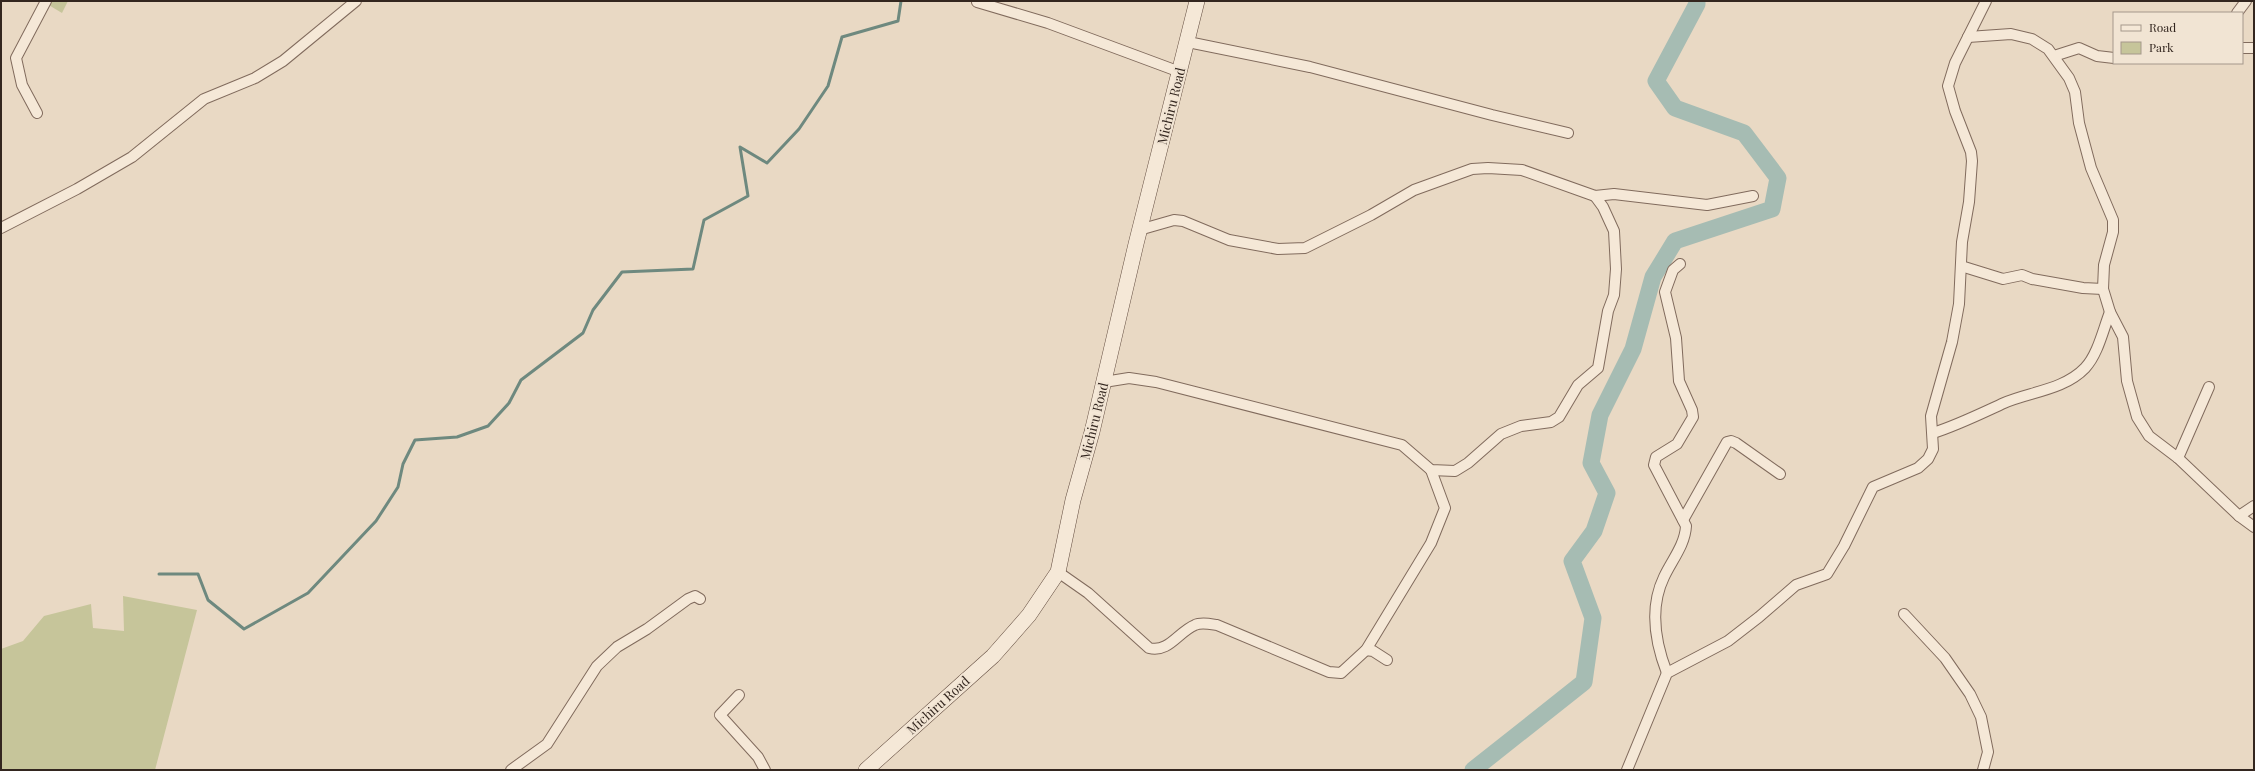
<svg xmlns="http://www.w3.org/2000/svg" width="2255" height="771" font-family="'Playfair Display',serif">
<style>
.green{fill:#c6c59a}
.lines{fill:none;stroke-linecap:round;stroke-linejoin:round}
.stream{stroke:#6e897f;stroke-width:3}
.river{stroke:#a6bcb3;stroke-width:17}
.street-casing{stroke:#816b5d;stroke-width:12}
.secondary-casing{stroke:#634d40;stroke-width:16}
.street{stroke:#f5e8d7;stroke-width:10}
.secondary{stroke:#f5e8d7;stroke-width:15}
.labels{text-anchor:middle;stroke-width:4;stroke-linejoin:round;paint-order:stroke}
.street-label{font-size:13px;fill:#33261f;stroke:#f1e4d3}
</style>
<rect width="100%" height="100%" fill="#e9d9c4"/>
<!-- green -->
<g class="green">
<path d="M48 1H68L62 13 47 4Z"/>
<path d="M123 596 197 610 155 770H1V649L23 641 44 616 91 604 93 628 124 631Z"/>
</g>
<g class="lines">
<!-- stream -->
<path class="stream" d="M159 574H198L208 600 244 629 308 593 376 521 398 487 403 464 415 440 457 437 488 426 509 403 521 380 583 333 593 310 622 272 693 269 704 220 748 196 740 147 767 163 799 129 828 86 842 37 898 21 901 1"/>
<!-- river -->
<path class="river" d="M1473 770 1584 682 1593 618 1572 561 1594 531 1607 493 1591 463 1600 415 1633 349 1653 277 1675 241 1772 209 1778 178 1744 133 1675 108 1656 81 1697 4V1"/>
<!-- street casing -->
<g class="street-casing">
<g id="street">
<path d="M977 2 1048 23 1180 72"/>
<path d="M2237 13 2246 1"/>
<path d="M1968 37 2011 34 2032 39 2048 49 2069 78 2075 92 2079 123 2091 168 2113 220V232L2104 265 2103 289 2110 312 2123 337 2127 381 2137 417 2149 436 2178 458 2239 516 2254 527"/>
<path d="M1188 42 1310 67 1492 115 1568 133"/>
<path d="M2242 48H2254"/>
<path d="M2054 56 2079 48 2097 56 2114 58"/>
<path d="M37 113 22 85 16 58 46 1"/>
<path d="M1 228 77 189 132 157 204 99 255 78 283 61 356 1"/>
<path d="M1139 230 1174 220 1183 221 1229 240 1278 249 1305 248 1371 215 1414 190 1472 169 1488 168 1522 170 1595 196 1614 194 1707 205 1753 196"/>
<path d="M1961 266 2003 279 2022 275 2032 279 2083 288 2103 289"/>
<path d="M1104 382 1129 378 1156 382 1402 445 1431 470 1455 471 1468 463 1501 434 1521 426 1551 422 1559 417 1578 385 1598 368 1608 311 1614 295 1616 269 1614 231 1603 207 1595 196"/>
<path d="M1933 433C1958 425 1980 414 2004 403 2029 392 2064 390 2085 368 2098 354 2103 330 2110 312"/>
<path d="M2178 458 2209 387"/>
<path d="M2239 516 2254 506"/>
<path d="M1683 520 1727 442 1731 441 1736 443 1780 474"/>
<path d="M1058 572 1088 593 1149 648C1169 653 1178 632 1195 625 1201 622 1210 624 1217 625L1329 672 1341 673 1366 650 1431 543 1445 508 1431 470"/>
<path d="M1904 614 1945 658 1970 694 1981 717 1988 752 1983 770"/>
<path d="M1366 650 1373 651 1387 660"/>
<path d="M1667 673C1655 642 1649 608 1664 577 1672 560 1685 545 1686 526L1654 465 1656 457 1677 444 1693 417 1692 410 1679 381 1676 338 1665 292 1673 270 1680 264"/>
<path d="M739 695 720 715 758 757 765 770"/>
<path d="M511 770 547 744 597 666 617 647 647 629 688 599 695 596 700 599"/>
<path d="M1627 770 1667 673 1728 641 1759 617 1796 585 1827 574 1844 546 1873 487 1918 468 1928 459 1933 449 1931 416 1952 342 1959 304 1962 242 1969 202 1972 161 1971 152 1955 111 1948 86 1955 63 1986 1"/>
</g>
</g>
<!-- secondary casing -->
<g class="secondary-casing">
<path id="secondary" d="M866 770 993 656 1029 615 1058 572 1073 500 1092 432 1136 244 1197 1"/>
</g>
<!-- street -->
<use href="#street" class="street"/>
<!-- secondary -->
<use href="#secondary" class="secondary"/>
</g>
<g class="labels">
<!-- street labels -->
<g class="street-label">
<text transform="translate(1171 106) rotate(-76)" y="5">Michiru Road</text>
<text transform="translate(1094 421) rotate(-76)" y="5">Michiru Road</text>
<text transform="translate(938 705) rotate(-42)" y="5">Michiru Road</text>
</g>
</g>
<!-- border -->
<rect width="2255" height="771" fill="none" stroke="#33261f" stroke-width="4"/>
<!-- legend -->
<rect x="2113" y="12" width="130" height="52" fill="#f1e4d3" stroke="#a5988b"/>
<rect x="2121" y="25" width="20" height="6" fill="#f5e8d7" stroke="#a5988b"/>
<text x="2149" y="32" font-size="12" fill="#33261f">Road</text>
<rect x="2121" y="42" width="20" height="12" fill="#c6c59a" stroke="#a5988b"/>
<text x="2149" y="52" font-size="12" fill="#33261f">Park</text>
</svg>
